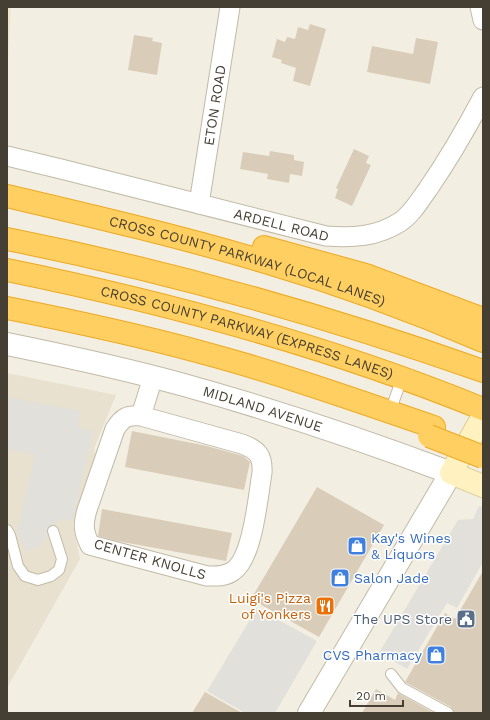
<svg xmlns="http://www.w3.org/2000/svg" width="490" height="720" font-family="'Work Sans',sans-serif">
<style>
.residential{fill:#e8e1cf}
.education{fill:#eee5ca}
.parking{fill:#e2e0db}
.building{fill:#d9cdb9}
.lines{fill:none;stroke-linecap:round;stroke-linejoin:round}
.service-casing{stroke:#c2baa6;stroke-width:12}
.minor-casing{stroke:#c2baa6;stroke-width:21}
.tertiary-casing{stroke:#c2baa6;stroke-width:24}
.secondary-casing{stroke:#d8c78c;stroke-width:24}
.motorway-casing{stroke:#eda921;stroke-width:24}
.service{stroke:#fff;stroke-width:10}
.minor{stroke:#fff;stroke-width:19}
.tertiary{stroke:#fff;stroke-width:22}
.secondary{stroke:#fff2c0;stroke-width:22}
.motorway{stroke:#ffd061;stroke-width:22}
.motorway-bridge-casing{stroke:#eda921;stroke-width:24;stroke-linecap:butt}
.motorway-bridge{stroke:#ffd061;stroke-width:22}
.labels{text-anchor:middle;stroke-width:3;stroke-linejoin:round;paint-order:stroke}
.street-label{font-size:14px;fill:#453e32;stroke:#fff}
.shop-label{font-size:14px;fill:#366cbe;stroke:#fff;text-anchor:start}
.food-label{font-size:14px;fill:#c56008;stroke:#fff;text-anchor:end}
.service-label{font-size:14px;fill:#4e5e75;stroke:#fff;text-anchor:end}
</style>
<rect width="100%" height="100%" fill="#f3eee2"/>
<!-- residential -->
<path class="residential" d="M7 373 116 395 94 449 96 456 78 505 73 525 80 559 7 688Z"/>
<!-- education -->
<path class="education" d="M7 7H11L7 75Z"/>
<!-- parking -->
<g class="parking">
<path d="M7 397 81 411 78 428 94 431 72 521 59 519 40 546 26 551 17 532 35 455 7 449Z"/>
<path d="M479 506 483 507V562L457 608 447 603 407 669 379 653 458 520 473 519Z"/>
<path d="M257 608 317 641 275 713H245L207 691Z"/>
</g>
<!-- building -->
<g class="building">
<path d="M310 24 326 29 310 86 293 81 296 68 281 63 282 60 272 57 277 39 285 42 287 37 295 39 298 27 308 30Z"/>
<path d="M134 35 153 38 152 41 162 43 157 75 128 70Z"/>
<path d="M416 38 438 42 430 84 367 72 372 46 413 54Z"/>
<path d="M354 149 369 156 366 163 371 165 352 206 335 198 338 189 336 188Z"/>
<path d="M270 151 294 155V160L304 162 302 176 290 174 289 183 267 179 268 174 240 169 243 152 269 156Z"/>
<path d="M132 431 207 446 243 456 250 462 244 490 125 467Z"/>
<path d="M317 487 384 525 319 637 251 599Z"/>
<path d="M102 509 232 533 226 561 117 541 98 536Z"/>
<path d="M483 571V713H454L451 707 405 682 445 613 455 619Z"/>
<path d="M376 689 395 700 398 693 434 713H362Z"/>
<path d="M205 692 242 713H192Z"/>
</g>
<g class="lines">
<!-- service casing -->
<g class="service-casing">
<g id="service">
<path d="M390 412 402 378"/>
<path d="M7 530 10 535 18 566 25 576 38 580 51 576 59 570 62 559 53 531"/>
<path d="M391 674 402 688 448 713"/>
</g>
</g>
<!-- minor casing -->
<g class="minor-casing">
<g id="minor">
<path d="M480 7 483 20"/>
<path id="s1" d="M7 156 61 169 326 236C352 238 377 237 400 222 411 215 420 200 428 189 448 160 466 129 483 97"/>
<path id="s2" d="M199 204 230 7"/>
<path d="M141 416 242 444C258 450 263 456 262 473 258 496 253 558 233 571 225 577 216 576 207 576L90 545C83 531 83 524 87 510L115 429C123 417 127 415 141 416L153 377"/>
</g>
</g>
<!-- tertiary casing -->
<g class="tertiary-casing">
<g id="tertiary">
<path id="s3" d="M7 344C66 356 126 369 184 385 274 410 363 440 451 473L309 713"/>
</g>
</g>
<!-- secondary casing -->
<g class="secondary-casing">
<path id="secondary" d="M483 416 451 473 483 486"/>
</g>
<!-- motorway casing -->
<g class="motorway-casing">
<g id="motorway">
<path id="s4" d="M7 196C92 216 178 236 262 261 337 283 411 310 483 341"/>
<path d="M7 239C169 271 327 316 483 371"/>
<path d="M264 247 366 275 483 319"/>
<path id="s5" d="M7 270C169 303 329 346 483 409"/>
<path d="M7 308C73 321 139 335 204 353 282 374 358 401 434 427"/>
</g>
</g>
<!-- service -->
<use href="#service" class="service"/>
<!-- minor -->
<use href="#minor" class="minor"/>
<!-- tertiary -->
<use href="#tertiary" class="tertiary"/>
<!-- secondary -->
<use href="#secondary" class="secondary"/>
<!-- motorway -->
<use href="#motorway" class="motorway"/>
<!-- motorway-bridge casing -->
<g class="motorway-bridge-casing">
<path id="motorway-bridge" d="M429 436 483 457"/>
</g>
<!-- motorway-bridge -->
<use href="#motorway-bridge" class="motorway-bridge"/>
</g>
<!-- icons -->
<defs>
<g id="shop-square" transform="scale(1)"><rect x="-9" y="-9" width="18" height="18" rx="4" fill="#3f7fe0" stroke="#fff"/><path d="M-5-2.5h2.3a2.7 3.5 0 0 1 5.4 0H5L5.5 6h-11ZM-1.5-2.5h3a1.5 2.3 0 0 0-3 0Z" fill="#fff"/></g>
<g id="restaurant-square" transform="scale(1)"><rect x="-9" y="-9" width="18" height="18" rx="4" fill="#e8710a" stroke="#fff"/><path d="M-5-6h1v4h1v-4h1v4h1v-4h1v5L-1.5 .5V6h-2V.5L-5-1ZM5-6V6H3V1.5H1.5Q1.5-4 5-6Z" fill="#fff"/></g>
<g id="civic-square" transform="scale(1)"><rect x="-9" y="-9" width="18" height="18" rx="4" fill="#5c6f8a" stroke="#fff"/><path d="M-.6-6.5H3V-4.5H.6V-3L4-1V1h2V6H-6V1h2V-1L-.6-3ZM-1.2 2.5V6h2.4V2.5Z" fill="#fff"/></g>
</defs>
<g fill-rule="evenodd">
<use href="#shop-square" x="357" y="546"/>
<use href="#shop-square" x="340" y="578"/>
<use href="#restaurant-square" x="325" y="606"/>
<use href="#civic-square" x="466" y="619"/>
<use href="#shop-square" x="436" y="655"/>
</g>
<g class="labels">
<!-- street labels -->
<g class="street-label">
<text dy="5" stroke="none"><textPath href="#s2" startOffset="100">ETON ROAD</textPath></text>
<text dy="5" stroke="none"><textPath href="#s1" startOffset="283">ARDELL ROAD</textPath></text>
<text dy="5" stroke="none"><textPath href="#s4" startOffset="249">CROSS COUNTY PARKWAY (LOCAL LANES)</textPath></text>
<text dy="5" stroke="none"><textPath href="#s5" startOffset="248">CROSS COUNTY PARKWAY (EXPRESS LANES)</textPath></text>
<text dy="5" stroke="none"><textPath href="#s3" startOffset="264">MIDLAND AVENUE</textPath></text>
<text transform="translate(150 559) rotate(16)" y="5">CENTER KNOLLS</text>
</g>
<!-- shop labels -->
<g class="shop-label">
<text x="371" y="543">Kay's Wines<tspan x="371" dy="16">&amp; Liquors</tspan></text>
<text x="354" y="583">Salon Jade</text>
<text x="422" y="660" text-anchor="end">CVS Pharmacy</text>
</g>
<!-- food labels -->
<g class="food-label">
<text x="311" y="603">Luigi's Pizza<tspan x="311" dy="16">of Yonkers</tspan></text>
</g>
<!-- service labels -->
<g class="service-label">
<text x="452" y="624">The UPS Store</text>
</g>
</g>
<!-- border -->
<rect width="490" height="720" fill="none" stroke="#453e32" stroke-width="16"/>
<!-- scale -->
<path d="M350 700v6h53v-6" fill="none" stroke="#453e32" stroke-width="2"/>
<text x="356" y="700" font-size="12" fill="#453e32" stroke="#ffffff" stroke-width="3" paint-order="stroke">20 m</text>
</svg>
